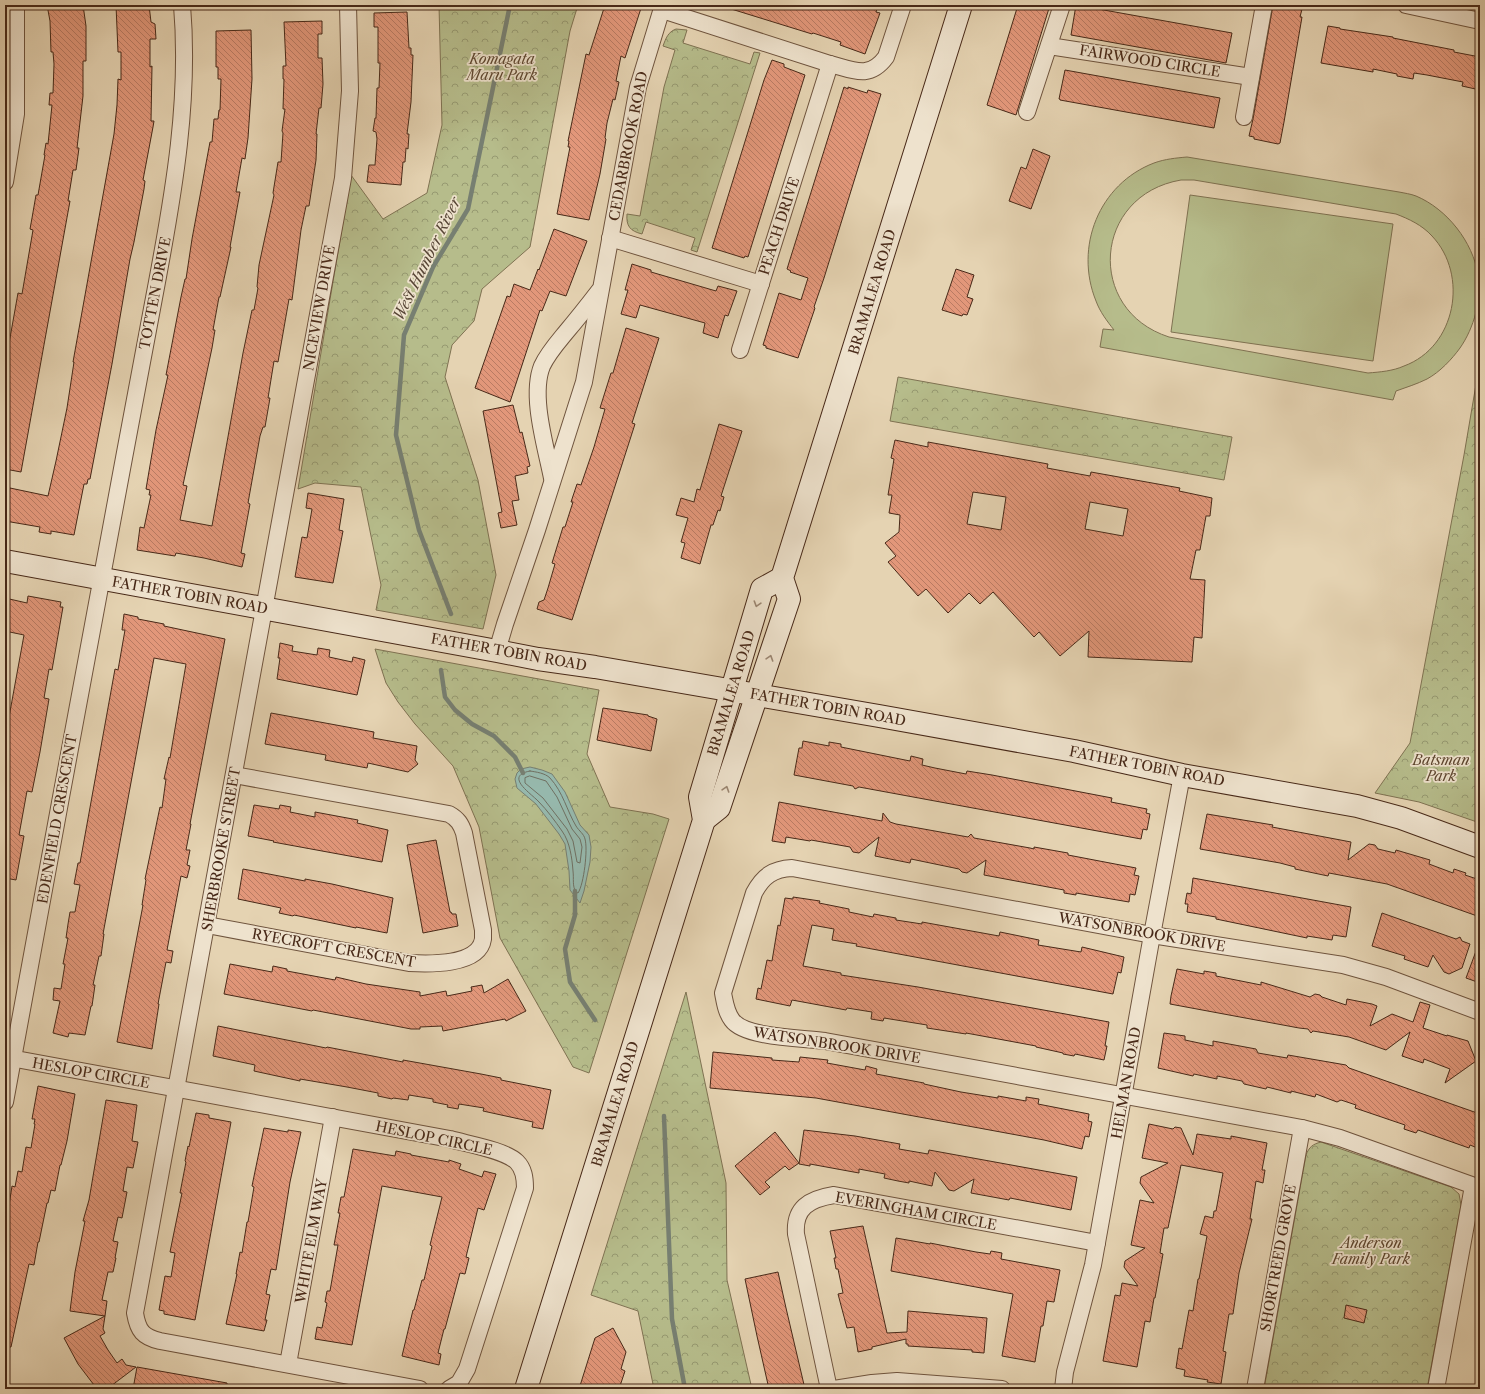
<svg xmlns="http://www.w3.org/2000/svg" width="1485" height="1394" font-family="'Libre Caslon Text',serif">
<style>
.grass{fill:#b6bc8b;stroke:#7f7252;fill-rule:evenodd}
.park{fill:url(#park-crowns);stroke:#7f7252}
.water{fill:#96b8ac;stroke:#777f71}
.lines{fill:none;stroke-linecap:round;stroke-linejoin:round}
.shore{stroke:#6f7062;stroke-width:1}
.stream{stroke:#777f71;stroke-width:4.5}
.building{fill:url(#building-back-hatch);stroke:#482918;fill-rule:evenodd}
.street-casing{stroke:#6f543e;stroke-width:18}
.secondary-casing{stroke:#482918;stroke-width:24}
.street{stroke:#eee2cd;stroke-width:16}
.secondary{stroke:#eee2cd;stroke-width:22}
.oneway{stroke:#9b8672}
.labels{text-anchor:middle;stroke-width:3.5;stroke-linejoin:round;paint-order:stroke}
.park-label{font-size:14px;font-style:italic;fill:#5e462f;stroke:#eee2cd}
.street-label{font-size:14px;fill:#482918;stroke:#eee2cd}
.water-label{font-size:15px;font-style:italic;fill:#584636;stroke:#eee2cd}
</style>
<defs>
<pattern id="park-crowns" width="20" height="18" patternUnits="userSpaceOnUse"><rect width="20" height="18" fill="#b6bc8b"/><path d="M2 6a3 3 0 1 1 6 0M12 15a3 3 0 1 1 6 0" fill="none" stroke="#969971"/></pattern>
<pattern id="building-back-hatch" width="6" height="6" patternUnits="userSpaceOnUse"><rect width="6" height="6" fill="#e2977a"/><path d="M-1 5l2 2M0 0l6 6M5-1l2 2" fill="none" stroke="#b97b63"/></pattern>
</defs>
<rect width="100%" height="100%" fill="#e5d3b2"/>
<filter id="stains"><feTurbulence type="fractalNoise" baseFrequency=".005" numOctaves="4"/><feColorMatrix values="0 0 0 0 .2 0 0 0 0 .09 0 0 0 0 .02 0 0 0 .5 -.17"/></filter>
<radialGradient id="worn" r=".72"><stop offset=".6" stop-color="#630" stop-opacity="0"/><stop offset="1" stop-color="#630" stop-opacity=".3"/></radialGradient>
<!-- grass -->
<g class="grass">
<path d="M1187 157 1399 192C1404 193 1411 194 1416 196 1447 209 1473 242 1478 275 1482 299 1474 328 1460 348 1452 359 1440 372 1427 379 1417 384 1407 387 1396 391L1393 400 1100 347 1103 329 1114 330C1107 321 1100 312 1096 301 1074 247 1099 184 1154 163 1165 159 1176 158 1187 157ZM1181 180H1194L1396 214C1409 219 1422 225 1432 236 1469 275 1456 347 1404 366 1393 371 1380 372 1368 373L1169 337C1085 310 1093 195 1181 180Z"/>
<path d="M1190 195 1393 224 1373 361 1171 332Z"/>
</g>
<!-- park -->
<g class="park">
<path d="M439 5H578L570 31 530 247 482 289 474 321 452 345 445 377 478 480 496 575 483 629 376 610 381 585 361 487 315 483 298 489 351 175 383 219 427 193 442 125Z"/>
<path d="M676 29 687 30 683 43 750 64 754 52 760 53 697 252 691 250 695 238 646 222 642 234C630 231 626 226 627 214L640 216 664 87 675 50 663 46C666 38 668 32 676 29Z"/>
<path d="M1480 361V823L1419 802 1375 793 1410 743 1464 455Z"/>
<path d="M898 377 1232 437 1224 480 890 421Z"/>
<path d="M375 649 599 690 587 754 610 807 653 814 669 819 589 1073 573 1067 500 938 479 827 453 766 415 724 398 702 386 683Z"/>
<path d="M686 992 726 1183 727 1280 752 1389H654L638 1311 591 1295Z"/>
<path d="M1321 1142 1451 1187 1459 1194 1461 1205 1427 1389H1264L1306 1155C1309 1147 1313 1144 1321 1142Z"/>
</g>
<!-- water -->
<path class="water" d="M530 767 542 770 552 774 565 792 580 825 589 835 591 847 590 862 584 891 580 903 570 890 569 871 565 844 559 834 536 804 517 788 515 779 517 773 521 769Z"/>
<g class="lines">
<!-- shore -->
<g class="shore">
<path d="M530 771C536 772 545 773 550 778 563 792 567 811 576 826 579 831 584 834 585 839 588 849 584 884 578 893L576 892C572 886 574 879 573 871 572 858 570 842 562 831 555 821 547 810 539 802 532 794 503 776 530 771Z"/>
<path d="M530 776 546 781 557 797 572 829 580 839 582 847 580 863 577 862 573 841 567 829 543 798 525 783V778Z"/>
</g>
<!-- stream -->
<g class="stream">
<path d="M451 614 419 530 396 435 404 335 433 267 468 209 510 5"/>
<path d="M441 670 445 697 455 710 472 724 494 736 515 757 523 773"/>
<path d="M575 891V915L565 949 570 982 595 1020"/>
<path d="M664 1116 672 1319 685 1389"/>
</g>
</g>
<!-- building -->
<g class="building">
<path d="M47 5H83L86 26V61H83V96L77 148H79L76 170H73L68 201H70L21 472 5 469V366L18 293 22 294 33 230 30 229 32 218 36 195H38L45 155H44L46 143 48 144 52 105H49L50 93H53L54 64 53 52H51L50 21Z"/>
<path d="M116 5H149L151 22 155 24 156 39H150V67L152 66 151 121H154L153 127 143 180 145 181 144 189 134 242 130 259 112 364 90 479H88L87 484H84L74 535 51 531V534L39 532 40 527 5 521V512L10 488 48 496 56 461 67 408 74 362H73L114 134 117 105 118 79 121 80V52H118Z"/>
<path d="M605 5H642L625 58 621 56 616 81 619 82 615 100 613 99 607 123 605 138 606 139 600 174 589 220 557 214 570 147H568L569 141H568L586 54 589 55Z"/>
<path d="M728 5H878L876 12 880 13 865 54 840 45 841 42 813 33 812 34 728 8Z"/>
<path d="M1018 5H1050L1016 115 987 105Z"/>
<path d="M1076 5 1232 33 1226 63 1071 35Z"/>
<path d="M1273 5H1303L1300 17H1302L1284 122 1280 143 1278 144 1254 139V137L1249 136 1253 119Z"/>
<path d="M407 12 409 48H411V55H413L411 102 407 134H409L408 149 406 148 405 162H403L401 185 367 182 369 165H375L377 139 376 132 373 131 375 118H376L377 88H379L380 63H378V27H374V13Z"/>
<path d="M322 21V34H318V58H322L323 84 321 108H319L316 134H317L316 160 311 193 309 206H306L301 230 292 300 289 299 278 362 274 361 268 398H270L265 427H263L260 436 248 503 250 504 241 553 245 554 242 567 204 558 176 553 175 556 137 550 140 527 144 528 151 495H149L150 490 146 489 156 430 168 375H166L181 297 185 279H186L192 239 210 142H212L214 119H218L219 110H220L221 79H218V67H216V31L251 30 252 79 248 138 245 159 242 158 236 192H240L230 247H231L220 297H219L213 330H215L212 348 183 485 187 486 180 520 212 526 243 353 252 310H254L258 288 257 287 259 265 274 195 273 193 278 162H281L283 133 282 131 285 109H283L284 79H283V66H286L284 22Z"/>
<path d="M1328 26 1340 28V29L1393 37V38L1454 50V52L1480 57V90L1462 86 1463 82 1427 75 1414 73 1413 79 1397 76V74L1373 69V72L1321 63Z"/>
<path d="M772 60 784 64V67L805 75 748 257 745 256 744 258 712 248 764 80Z"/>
<path d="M1065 70 1220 98 1214 128 1060 100V99H1059Z"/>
<path d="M844 87 848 89V87L867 93 868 90 881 94 824 278 814 307 815 308 798 358 766 348V346L763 345 779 293 801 300 808 278 790 272 791 271 787 269Z"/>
<path d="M1033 149 1050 156 1031 209 1009 201 1021 167 1026 169Z"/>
<path d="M554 229 587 241 566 296 550 291 542 311 540 310 510 402 475 388 507 296 510 297 514 284 530 290 538 269 539 270Z"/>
<path d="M632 264 651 270V272L716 291 718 286 737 291 728 316 725 315 718 338 703 333 705 323 640 305 636 318 621 314 628 290H625Z"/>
<path d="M956 269 974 275 967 297 973 299 967 315 963 314 962 316 942 310Z"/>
<path d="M626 328 659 338 632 423 635 424 572 620 537 609 539 602 544 600 548 588 555 564 552 563 563 527H565L573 502H571L577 484 581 485 594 447 605 409 600 408 611 373H613Z"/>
<path d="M513 405 520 433 522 432 530 466 527 467 528 473 515 476 519 500 512 501 517 525 501 528 498 513 502 512 483 411Z"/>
<path d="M719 424 742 431 721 496 724 497 720 511 718 510 713 525H711L700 564 681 558 685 543 681 542 688 518 676 515 681 498 694 502 697 489 700 490Z"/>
<path d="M895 440 928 447V442L1048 464 1047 468 1090 476 1091 472 1180 488 1179 491 1212 498 1210 516H1206L1200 550H1196L1190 579 1205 580 1202 638 1194 637 1192 662 1088 657 1089 631 1060 656 1039 632 1034 637 993 592 980 604 969 593 948 613 926 589 918 596 888 562 896 556 885 543 899 532 900 515 889 513 892 495H888L894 459 891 458ZM973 492 1006 497 1001 530 967 524ZM1090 502 1128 509 1123 536 1085 529Z"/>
<path d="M308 493 344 499 339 530 343 531 333 583 295 577 302 537 307 538 312 509 306 508Z"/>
<path d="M28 596 61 602 60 607H63L52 670 49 669 44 698 49 699 40 752 32 792 27 791 19 835 24 836 16 880 5 878V739L24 635 5 631V598L27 603Z"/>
<path d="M124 614 138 617V619L164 624V626L225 639 190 824H191L186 850H190L187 865 190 866 187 878 181 876 167 950 173 951 171 963 166 962 158 1004H159L152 1049 117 1042 143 905H142L146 880 145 879 160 807 162 808 166 779H164L169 757 170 758 186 664 154 658 103 934H104L101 956H99L93 985H95L92 1006H91L85 1035 69 1033 68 1037 53 1033 60 1001 53 1000 54 988 61 989 65 964H63L68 938H66L68 924 70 912H75L80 885 74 884 78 863H80L115 669 118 670 125 630H122Z"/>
<path d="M280 643 293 646 292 651 317 655 318 648 330 650 329 657 352 662 353 657 365 660 357 695 277 679 280 658H278Z"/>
<path d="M603 708 648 715V716L657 719 651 751 597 740Z"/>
<path d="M271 713 374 732 373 738 417 746 415 760 418 764 408 772 368 763 367 768 325 760 326 755 265 744Z"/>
<path d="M803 741 829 746V742L841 744V747L910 761 911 756 923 759 922 765 935 768 966 774 967 771 992 775 1112 798 1111 802 1147 809 1146 813 1150 814 1147 830 1143 829 1141 839 859 787 855 789 853 786 794 775 799 748H802Z"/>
<path d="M779 802 882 821 883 813 890 822 896 824 968 837 971 834 974 838 1030 848 1034 849V847L1068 853V855L1136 868 1134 875 1139 876 1135 895 1130 894 1129 902 1076 893V895L1064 893V890L984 875 986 860 967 873 962 872 959 869 911 859 910 863 875 856 879 837 859 853 853 852 850 847 811 840 810 841 786 837 785 843 772 841Z"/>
<path d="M254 805 279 809 280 805 291 807 290 812 315 817V812L358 820 357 823 388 830 382 862 273 842 274 841 248 836Z"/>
<path d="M1207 814 1273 825 1272 827 1351 842 1348 860 1369 844 1375 845 1378 849 1395 853 1396 850 1430 860 1429 864 1453 873 1454 869 1466 873 1465 875 1480 880V917L1387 884 1329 873 1328 876 1295 869V867L1280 863 1200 849Z"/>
<path d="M436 840 450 912H451L452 914H456L458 926 423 933 407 845Z"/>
<path d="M243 869 305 881V879L332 884 393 898 387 933 356 927V928L294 915 293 916 279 913 281 908 238 899Z"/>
<path d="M1193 878 1351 907 1346 937 1333 935 1332 940 1307 936V938L1216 919V917L1187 912 1188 904H1185L1187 893 1191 894Z"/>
<path d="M793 897 820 901 819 903 849 909V912L873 917 874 914 896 918V920L922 924V922L999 936 1000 932 1039 940 1038 945 1081 952 1082 947 1124 957 1121 973 1118 972 1113 994 856 946 857 944 832 940 834 929 812 925 803 966 841 973V975L918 987 1109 1022 1105 1046H1107L1104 1060 1075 1054 1074 1056 1063 1054V1053L1036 1047V1046L966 1033V1034L927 1028V1025L884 1018 883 1021 871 1019 872 1012 847 1008 846 1010 792 1000 790 1006 756 999 758 988 761 989 767 960 772 961 778 925 780 926 785 898 793 899Z"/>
<path d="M1382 913 1456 939 1460 937 1462 941 1470 944 1462 968 1449 974 1444 972 1433 955 1428 967 1404 959 1405 956 1372 946Z"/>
<path d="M1479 943H1480V983L1466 978Z"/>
<path d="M230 964 272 972 273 966 287 969V971L335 980 336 977 366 984 420 992V996L446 991 447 996 472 991 471 987 482 985 484 993 508 979 526 1011 506 1021 505 1019 443 1031 442 1026 420 1027V1029H411L313 1010 312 1011 224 994Z"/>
<path d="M1177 969 1204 974V971L1216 973V976L1261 985V982L1310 997 1315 994 1320 995 1322 997 1346 1005 1347 999 1372 1004 1377 1006 1370 1026 1392 1014 1413 1022 1420 1002 1430 1005 1423 1028 1447 1036V1035L1468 1041 1476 1061 1445 1083 1450 1069 1424 1059 1423 1063 1402 1056 1410 1032 1386 1050 1349 1037 1313 1031 1311 1033 1308 1029 1299 1028 1170 1004 1171 996Z"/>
<path d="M218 1026 326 1048 327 1047 403 1062V1060L481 1074 501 1078V1080L551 1090 543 1129 532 1127 533 1122 483 1111 484 1108 459 1104 458 1109 447 1107 448 1105 433 1102V1099L409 1095 408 1100 393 1098 392 1099 378 1096V1093L347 1087 300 1079V1081L254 1071 255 1065 213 1056Z"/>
<path d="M1164 1033 1185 1036V1040L1213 1046V1041L1256 1049 1258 1053 1287 1058 1288 1055 1346 1065 1349 1068 1480 1114V1149L1470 1145 1469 1148 1418 1130 1416 1133 1404 1129 1405 1125 1355 1108 1356 1105 1341 1100 1337 1102 1316 1094 1315 1097 1291 1091V1093L1267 1087 1266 1089 1244 1084 1242 1081 1217 1076V1079L1194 1074 1193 1076 1158 1068Z"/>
<path d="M713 1052 772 1058V1060L799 1062 800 1057 828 1060 827 1063 865 1070 866 1066 877 1069 876 1074 924 1083V1084L961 1092 998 1098V1096L1026 1101V1097L1039 1099 1038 1104 1089 1114 1088 1121 1092 1122 1089 1137 1085 1136 1082 1149 1044 1140 816 1098 710 1088Z"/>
<path d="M38 1086 75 1094 67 1141 61 1165H60L55 1191 51 1190 48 1203H47L39 1242H38L34 1265 29 1264 11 1347H5V1211L8 1212 12 1186 15 1187 18 1171 22 1172 26 1147 31 1148 35 1124H34L35 1119H32Z"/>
<path d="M106 1100 137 1105 132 1141 138 1142 133 1168 127 1167 123 1191 127 1192 122 1218 118 1217 113 1241 118 1242 115 1258H116L113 1272H108L102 1300 107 1301 105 1316 70 1311 75 1272 85 1221H83L89 1200Z"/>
<path d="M196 1113 209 1115V1118L231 1122 195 1320 164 1314V1311L159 1310 165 1276 171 1277 175 1253 170 1252 182 1193H180L186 1162 185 1161 188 1146 189 1147Z"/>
<path d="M1149 1124 1173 1129 1175 1127 1181 1128 1193 1155 1197 1134 1231 1139V1136L1267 1143 1262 1170H1265L1263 1183 1256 1181 1250 1219H1252L1239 1273 1233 1314H1229L1223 1351 1226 1352 1221 1384 1207 1382 1208 1380 1184 1376 1185 1370 1176 1368 1179 1348 1182 1349 1189 1310 1193 1311 1198 1279H1199L1207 1236 1200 1234 1205 1216 1213 1218 1214 1211H1216L1223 1173 1181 1165 1168 1228H1164L1160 1253 1163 1254 1155 1298H1154L1150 1322 1145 1321 1137 1367 1103 1361 1115 1295 1120 1296 1122 1283 1138 1286 1124 1267 1125 1261 1145 1248 1131 1245 1140 1200 1154 1203 1140 1183 1141 1177 1168 1163 1142 1158Z"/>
<path d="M264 1128 288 1132V1130L301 1132 290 1182 276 1270 271 1269 266 1294 270 1295 265 1320H267L264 1331 226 1324 237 1274H236L240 1252 242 1253 247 1222H248L254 1187 252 1186Z"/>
<path d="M804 1130 855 1136 900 1144 899 1149 928 1154 929 1150 1077 1177 1071 1210 1010 1198 1009 1200 971 1193 974 1179 954 1191 949 1190 935 1172 932 1186 909 1181V1183L898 1181 884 1178 885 1174 859 1169V1173L810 1164V1166L799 1164Z"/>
<path d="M775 1132 799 1163 789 1170 785 1166 765 1182 770 1187 760 1195 735 1166Z"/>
<path d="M353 1149 395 1156 396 1151 411 1154V1155L449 1162V1160L461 1164 459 1169 482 1177 484 1171 496 1174 484 1210 478 1208 466 1257 469 1258 465 1274 460 1273 445 1329H444L438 1353 441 1354 439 1365 402 1356 413 1310H414L422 1280H424L432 1246 430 1245 442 1197 382 1186 352 1345 315 1339 317 1327 322 1328 327 1303 325 1302 327 1291H330L338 1245H334L340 1213H338L341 1197H344Z"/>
<path d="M863 1226 887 1333 907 1332 908 1311 987 1318 984 1353 972 1352V1350L908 1346V1344H906V1339L872 1347V1349L858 1352 854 1327 847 1328 838 1294 843 1293 838 1269H836L834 1258H836L830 1231Z"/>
<path d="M896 1238 930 1244V1243L976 1252 990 1254 991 1251 1002 1253 1001 1259 1060 1270 1054 1302 1047 1301 1043 1326H1041L1035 1362 1002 1356 1013 1294 891 1271Z"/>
<path d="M778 1272 786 1308 805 1389H769L757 1336 745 1279Z"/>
<path d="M1346 1305 1367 1310 1364 1323 1344 1318Z"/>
<path d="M105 1316 103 1329 105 1333 100 1336 108 1350 117 1363 122 1359 126 1365 136 1367 107 1389H97L78 1364 64 1338Z"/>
<path d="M613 1328 626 1352 621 1369 625 1371 619 1389H579L595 1338Z"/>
<path d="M137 1367 227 1383V1389H133Z"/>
</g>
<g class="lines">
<!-- street casing -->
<g class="street-casing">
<g id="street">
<path d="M348 5 350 91 343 178 135 1313C138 1331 143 1337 160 1341L420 1389"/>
<path d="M1406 5 1480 21"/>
<path d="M662 10 830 64C853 70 869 80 886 57L903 5"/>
<path d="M1049 46 1251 77"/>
<path d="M1027 112 1062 5"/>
<path d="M1244 117 1264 5"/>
<path d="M5 182 16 114V5"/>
<path d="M610 238 761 284"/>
<path d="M740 350 830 64"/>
<path d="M552 478C546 447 530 396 542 366 548 353 558 342 567 331 578 318 589 304 599 291"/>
<path d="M497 651 505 624 537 530 584 382 638 87 663 5"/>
<path d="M207 925 409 963C428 964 479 966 483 939 483 936 483 933 483 930L464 833C461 824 458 819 449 814L234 775"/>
<path d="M1480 1012 1386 977 1343 965 1152 935 792 868C773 869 763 876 754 893L723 993C725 1003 726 1012 732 1020 745 1038 803 1038 825 1041L1302 1128 1340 1138 1480 1188"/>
<path d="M5 1057 450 1139C467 1144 505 1150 517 1162 524 1169 525 1178 525 1188L467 1369 459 1383 449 1389"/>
<path d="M5 1102C45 887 83 673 124 458 135 400 146 341 157 282 174 191 190 99 182 5"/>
<path d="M288 1364 333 1117"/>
<path d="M829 1389 796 1234C794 1208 809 1199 834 1195L1097 1243"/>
<path d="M834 1389 872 1383 897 1381 1002 1389"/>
<path d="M1063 1389 1065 1372 1093 1265 1152 935 1182 775"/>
<path d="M1255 1389 1302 1128"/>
<path d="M1436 1389 1473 1186"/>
</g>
</g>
<!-- secondary casing -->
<g class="secondary-casing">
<g id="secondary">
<path d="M5 561 497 651 538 659 595 667 879 716 1074 751 1182 775 1357 806 1401 818 1480 847"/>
<path d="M704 820 719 808 789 599 782 578 961 5"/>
<path d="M526 1389 704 820 700 797 762 589 782 578"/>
</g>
</g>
<!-- street -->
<use href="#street" class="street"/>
<!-- secondary -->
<use href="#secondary" class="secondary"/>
</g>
<!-- one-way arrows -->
<defs><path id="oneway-chevron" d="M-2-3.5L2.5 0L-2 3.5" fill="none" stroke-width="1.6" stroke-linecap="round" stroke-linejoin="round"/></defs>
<g class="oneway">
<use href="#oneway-chevron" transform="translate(757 604) rotate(107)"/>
<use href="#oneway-chevron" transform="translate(770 658) rotate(-72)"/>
<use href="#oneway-chevron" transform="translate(726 789) rotate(-72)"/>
</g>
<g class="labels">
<!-- park labels -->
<g class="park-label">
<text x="502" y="64">Komagata<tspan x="502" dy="16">Maru Park</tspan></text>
<text x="1441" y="765">Batsman<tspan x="1441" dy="16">Park</tspan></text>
<text x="1371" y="1248">Anderson<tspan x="1371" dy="16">Family Park</tspan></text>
</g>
<!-- street labels -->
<g class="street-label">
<text transform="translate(1150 61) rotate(9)" y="5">FAIRWOOD CIRCLE</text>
<text transform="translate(628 146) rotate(-79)" y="5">CEDARBROOK ROAD</text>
<text transform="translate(779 226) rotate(-72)" y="5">PEACH DRIVE</text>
<text transform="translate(872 292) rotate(-73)" y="5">BRAMALEA ROAD</text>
<text transform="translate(155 293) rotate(-79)" y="5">TOTTEN DRIVE</text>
<text transform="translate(319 308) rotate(-80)" y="5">NICEVIEW DRIVE</text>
<text transform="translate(190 595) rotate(10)" y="5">FATHER TOBIN ROAD</text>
<text transform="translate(509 652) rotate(10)" y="5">FATHER TOBIN ROAD</text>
<text transform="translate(731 693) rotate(-73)" y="5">BRAMALEA ROAD</text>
<text transform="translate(828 707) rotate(10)" y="5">FATHER TOBIN ROAD</text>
<text transform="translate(1147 766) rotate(11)" y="5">FATHER TOBIN ROAD</text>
<text transform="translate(57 819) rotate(-80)" y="5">EDENFIELD CRESCENT</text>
<text transform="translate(221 849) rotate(-80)" y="5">SHERBROOKE STREET</text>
<text transform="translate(1142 932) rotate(10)" y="5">WATSONBROOK DRIVE</text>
<text transform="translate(334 948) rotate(10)" y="5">RYECROFT CRESCENT</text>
<text transform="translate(837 1045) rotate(9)" y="5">WATSONBROOK DRIVE</text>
<text transform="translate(91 1073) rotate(10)" y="5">HESLOP CIRCLE</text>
<text transform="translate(1126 1083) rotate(-80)" y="5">HELMAN ROAD</text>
<text transform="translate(615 1104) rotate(-73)" y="5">BRAMALEA ROAD</text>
<text transform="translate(434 1138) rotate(12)" y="5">HESLOP CIRCLE</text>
<text transform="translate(916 1211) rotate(10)" y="5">EVERINGHAM CIRCLE</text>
<text transform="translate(311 1241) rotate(-80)" y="5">WHITE ELM WAY</text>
<text transform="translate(1278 1258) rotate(-80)" y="5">SHORTREED GROVE</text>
</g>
<!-- water labels -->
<g class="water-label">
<text transform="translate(427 259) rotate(-64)" y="5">West Humber River</text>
</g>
</g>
<!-- margin -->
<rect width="1485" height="1394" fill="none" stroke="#e5d3b2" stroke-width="20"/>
<rect x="6" y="6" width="1473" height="1382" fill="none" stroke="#482918" stroke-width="2"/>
<rect x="10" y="10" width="1465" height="1374" fill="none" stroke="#482918"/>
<rect width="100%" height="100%" filter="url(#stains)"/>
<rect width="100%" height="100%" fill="url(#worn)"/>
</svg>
